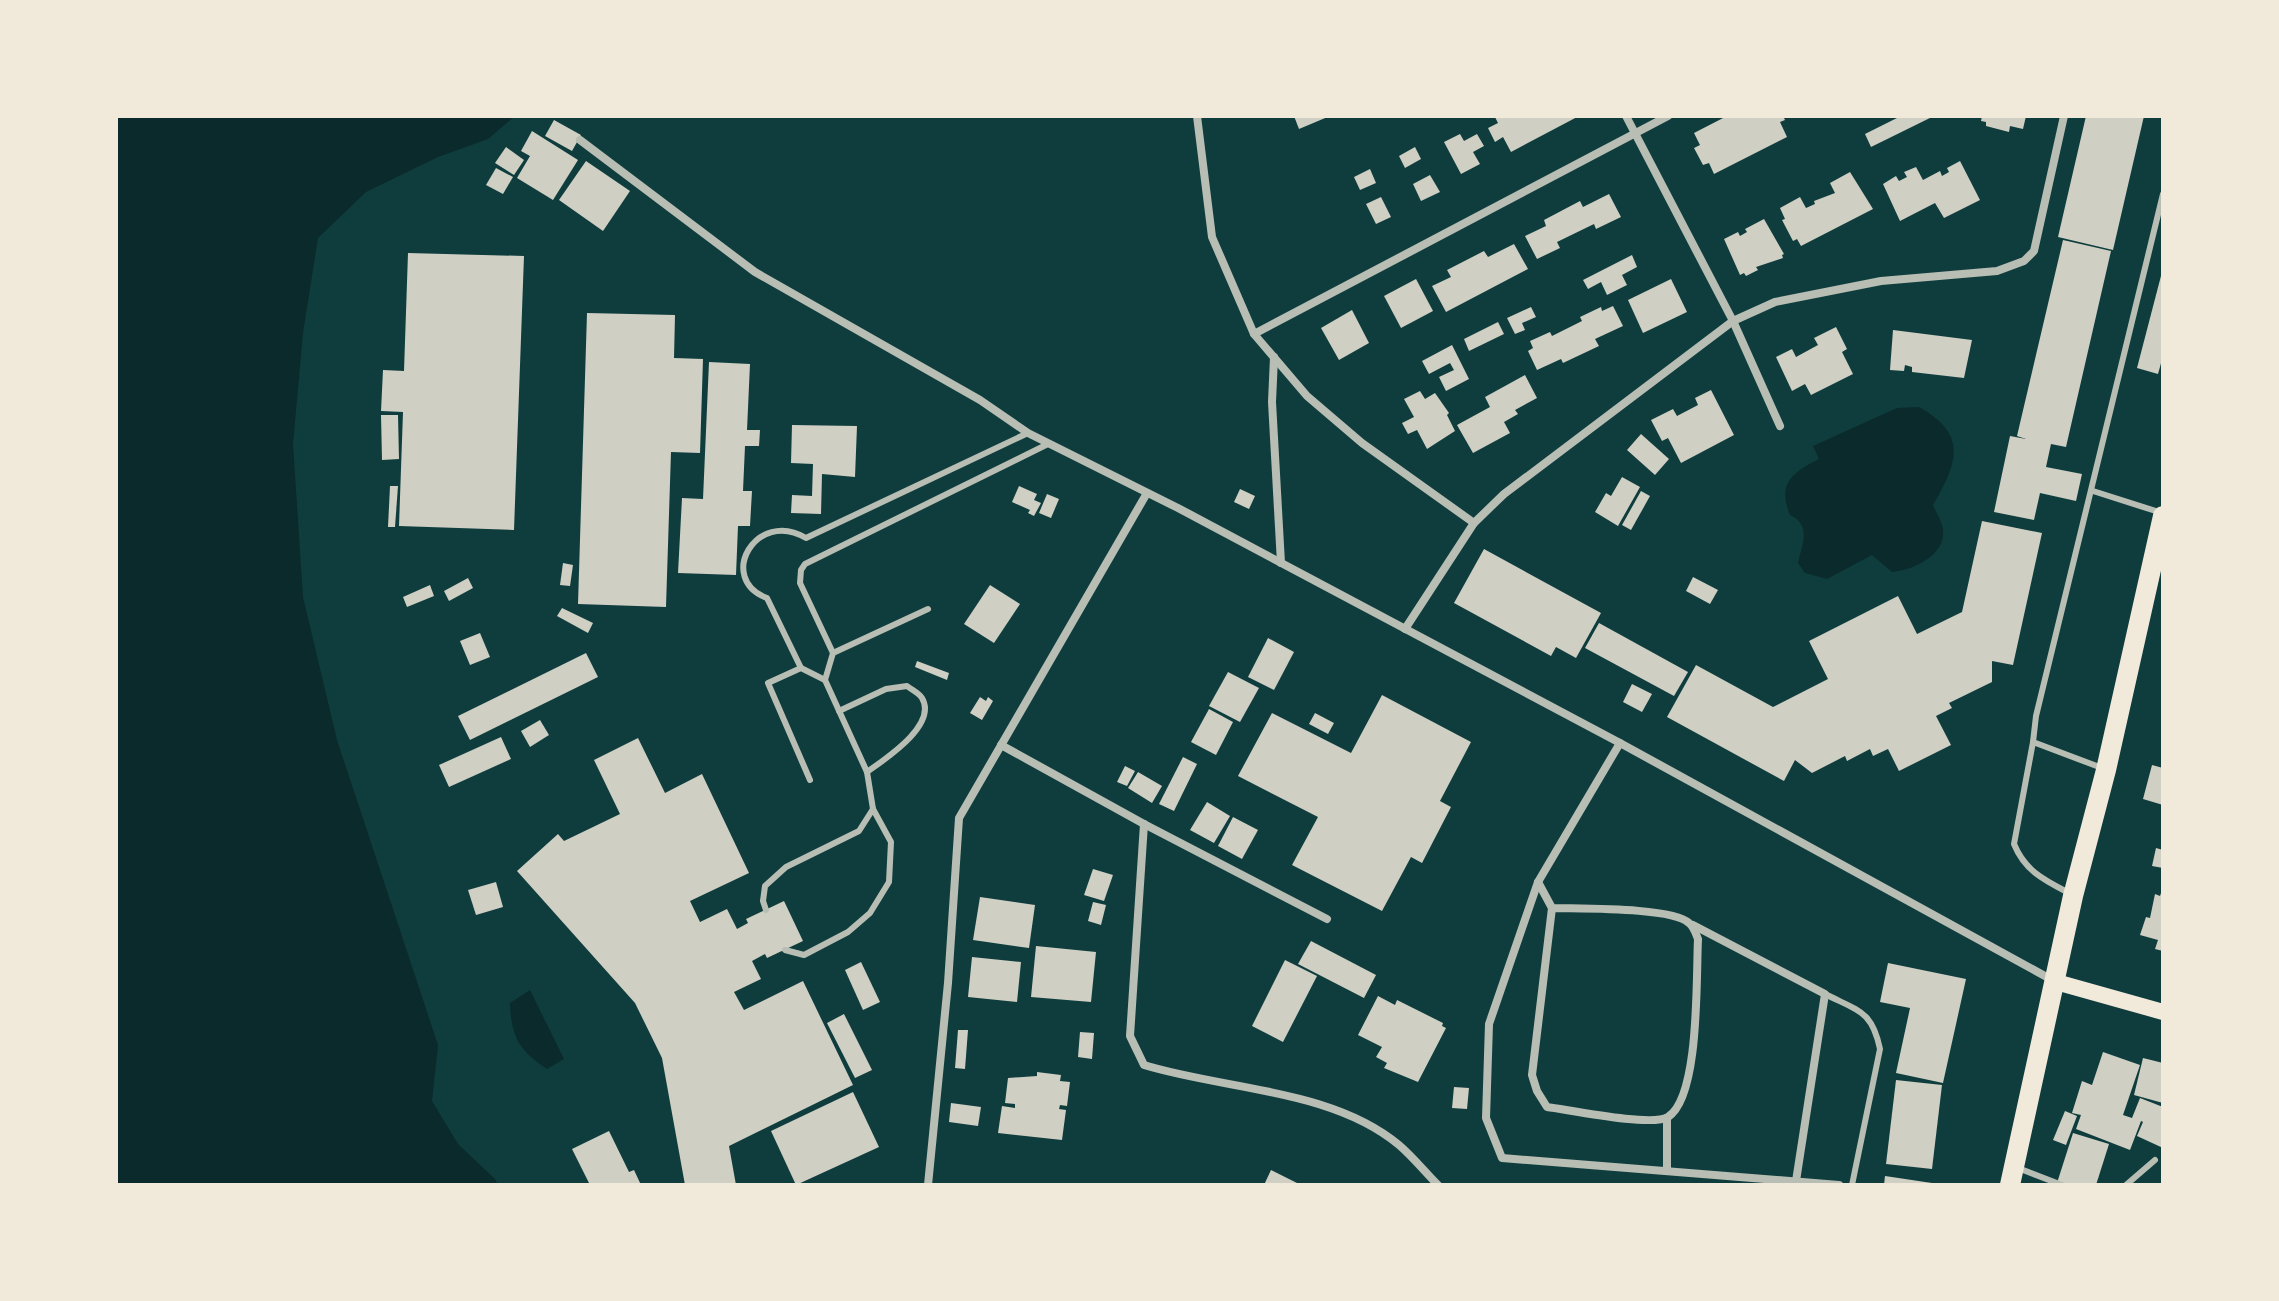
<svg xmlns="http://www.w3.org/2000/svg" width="2279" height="1301" font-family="Jost,sans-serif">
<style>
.water{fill:#0a2a2b}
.building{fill:#cfcfc3}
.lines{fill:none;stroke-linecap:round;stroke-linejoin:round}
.service{stroke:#b8beb3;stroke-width:6}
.minor{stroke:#b8beb3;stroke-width:8}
.secondary{stroke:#f1e9da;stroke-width:16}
.primary{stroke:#f1e9da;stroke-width:20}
</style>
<rect width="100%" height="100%" fill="#0f3d3e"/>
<!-- water -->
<g class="water">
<path d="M116 116H515L488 139 438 157 366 192 318 238 303 333 293 444 303 597 337 740 438 1045 432 1101 458 1144 496 1180 497 1185H116Z"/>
<path d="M1919 407C1969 435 1957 463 1933 505 1936 513 1942 521 1943 530 1946 555 1913 570 1892 572L1872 555 1827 579 1805 573 1798 563C1802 544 1812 525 1790 515 1777 483 1792 473 1819 459L1813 446 1897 408Z"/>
<path d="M530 990 564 1059 547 1069C519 1051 511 1036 510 1003Z"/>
</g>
<!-- building -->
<g class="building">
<path d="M1294 116H1330L1299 129Z"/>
<path d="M1497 116H1579L1511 152 1503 137 1495 142 1488 128 1498 123 1495 117Z"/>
<path d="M1727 116H1783L1785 120 1780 122 1787 137 1714 174 1709 163 1703 165 1694 148 1700 145 1694 133Z"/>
<path d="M1901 116H1934L1871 147 1865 134Z"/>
<path d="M1982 116H2026L2023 129 2010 126 2009 132 1986 126V122L1981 121Z"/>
<path d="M2086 116H2144L2113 250 2058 237Z"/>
<path d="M554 120 581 135 572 151 545 136Z"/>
<path d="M532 131 578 160 553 200 517 178 530 156 521 151Z"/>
<path d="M1460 134 1464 141 1477 134 1484 146 1473 152 1480 164 1461 174 1444 142Z"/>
<path d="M506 147 524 160 514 175 495 163Z"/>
<path d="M1415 147 1421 159 1405 168 1399 156Z"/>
<path d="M586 161 630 191 603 231 559 200Z"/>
<path d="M1960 161 1980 200 1944 218 1935 203 1900 221 1883 184 1896 176 1899 181 1907 177 1904 172 1916 167 1923 180 1940 171 1942 176 1949 172 1947 168Z"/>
<path d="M496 168 513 177 503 194 486 185Z"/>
<path d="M1370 169 1376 183 1360 190 1354 177Z"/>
<path d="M1850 172 1873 209 1801 246 1797 239 1793 241 1782 220 1785 219 1780 208 1800 197 1806 208 1815 204 1814 201 1835 193 1830 183Z"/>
<path d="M1430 175 1440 192 1421 201 1413 184Z"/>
<path d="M1609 194 1621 217 1596 229 1594 224 1557 242 1560 248 1537 259 1525 236 1546 226 1544 220 1580 201 1583 207Z"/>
<path d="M1381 197 1391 217 1376 224 1366 204Z"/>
<path d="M1764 219 1784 254 1782 255 1783 258 1756 267 1758 270 1746 276 1744 273 1740 275 1724 239 1738 232 1740 236 1747 232 1745 229Z"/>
<path d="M2063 240 2111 251 2066 447 2051 444 2046 467 2082 474 2076 501 2040 493 2034 520 1994 512 2010 436 2026 439 2017 436Z"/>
<path d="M1514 244 1528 269 1446 312 1432 286 1451 277 1447 270 1484 251 1488 257Z"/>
<path d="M408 253 524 256 514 530 399 526 403 412 381 411 383 370 404 371Z"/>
<path d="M1632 255 1637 267 1622 275 1627 285 1607 295 1601 282 1588 289 1583 280Z"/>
<path d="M2162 272 2163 356 2158 374 2137 368Z"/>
<path d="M1416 279 1433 311 1401 328 1384 296Z"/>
<path d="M1671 279 1687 312 1643 333 1628 300Z"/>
<path d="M1613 306 1623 326 1595 339 1599 346 1563 363 1561 359 1537 370 1528 351 1533 348 1530 341 1550 332 1552 336 1582 321 1580 317 1601 307 1602 311Z"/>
<path d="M1531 307 1536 317 1522 323 1525 330 1515 334 1507 318Z"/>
<path d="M1352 310 1369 343 1339 360 1321 328Z"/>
<path d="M587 313 675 315 674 358 703 359 700 453 671 452 666 607 578 604Z"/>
<path d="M1498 322 1504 334 1469 351 1464 339Z"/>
<path d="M1836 327 1847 349 1842 352 1853 374 1811 395 1805 384 1792 391 1776 357 1792 349 1796 357 1818 345 1814 338Z"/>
<path d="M1893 330 1972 340 1964 378 1912 372V367L1905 365 1904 371 1890 370Z"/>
<path d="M1452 345 1469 379 1446 391 1439 377 1454 370 1450 363 1429 374 1422 361Z"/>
<path d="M709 362 750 364 747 430H760L759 446H745L743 491H752L750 526H738L736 575 678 573 682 498 703 499Z"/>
<path d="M1525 375 1537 398 1515 410 1518 414 1504 422 1510 433 1473 453 1457 425 1490 407 1485 397Z"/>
<path d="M1711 390 1734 435 1681 463 1668 438 1662 441 1651 420 1673 409 1677 416 1698 405 1695 398Z"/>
<path d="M1420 391 1425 399 1435 393 1449 413 1447 415 1455 431 1427 449 1417 430 1408 434 1402 423 1414 417 1404 399Z"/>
<path d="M381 415H398L399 459 382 460Z"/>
<path d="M792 425 857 426 855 477 822 474 821 514 791 513 792 495 812 496 813 464 791 463Z"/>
<path d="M1641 434 1669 459 1655 475 1627 450Z"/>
<path d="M1622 477 1640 487 1618 526 1595 512 1606 493 1611 496Z"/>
<path d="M390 486H398L395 527H388Z"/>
<path d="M1019 486 1037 494 1034 500 1041 503 1034 516 1028 513 1030 510 1012 502Z"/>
<path d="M1240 489 1255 496 1249 509 1234 502Z"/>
<path d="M1641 491 1650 496 1631 530 1622 525Z"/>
<path d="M1047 494 1059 499 1051 518 1039 513Z"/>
<path d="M1982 521 2042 533 2013 665 1992 661V682L1949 703 1952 708 1936 716 1951 745 1899 771 1888 749 1873 756 1870 749 1847 761 1845 756 1812 773 1795 760 1784 781 1667 717 1696 665 1773 707 1828 679 1809 641 1898 596 1917 634 1962 612Z"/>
<path d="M1484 549 1601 613 1576 658 1556 647 1551 656 1454 603Z"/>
<path d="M563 563 573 565 570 586 560 585Z"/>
<path d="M1693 577 1718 590 1710 604 1686 591Z"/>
<path d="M468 578 473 588 449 601 444 591Z"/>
<path d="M430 585 434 596 407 607 403 597Z"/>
<path d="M990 585 1020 604 994 643 964 624Z"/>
<path d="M562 608 593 623 588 633 557 616Z"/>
<path d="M1599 623 1688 672 1674 696 1585 648Z"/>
<path d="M480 633 490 657 470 665 460 641Z"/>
<path d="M1268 638 1294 652 1274 690 1248 677Z"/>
<path d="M586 653 598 677 470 740 458 716Z"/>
<path d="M917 661 949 673 947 680 915 667Z"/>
<path d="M1228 672 1259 688 1240 722 1209 706Z"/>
<path d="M1632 684 1652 694 1642 712 1623 702Z"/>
<path d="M1382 695 1471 742 1440 801 1451 807 1422 863 1411 857 1382 911 1292 865 1318 817 1238 776 1272 713 1351 753Z"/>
<path d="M980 697 986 701 988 697 993 701 982 720 970 713Z"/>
<path d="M1209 709 1233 722 1216 755 1191 742Z"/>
<path d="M1315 713 1334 723 1328 734 1309 724Z"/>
<path d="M540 720 549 735 530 747 521 731Z"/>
<path d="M501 737 511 759 449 787 439 765Z"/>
<path d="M638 738 665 793 702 774 749 873 690 901 700 922 727 909 737 929 748 923 746 919 784 901 803 941 767 958 765 954 752 961 761 979 734 992 744 1010 803 981 853 1085 729 1146 736 1185H685L662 1058 635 1003 517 871 558 834 564 841 620 814 594 760Z"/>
<path d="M1183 757 1197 764 1174 811 1159 804Z"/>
<path d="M2152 765 2163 768V805L2143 799Z"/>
<path d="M1125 766 1135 771 1127 786 1117 782Z"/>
<path d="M1138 772 1162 786 1152 803 1128 788Z"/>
<path d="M1207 802 1230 816 1214 843 1190 830Z"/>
<path d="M1233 817 1258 830 1242 859 1218 846Z"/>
<path d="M2156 848 2163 850V868L2152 866Z"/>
<path d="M1093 869 1113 875 1104 901 1084 895Z"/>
<path d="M496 882 503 907 476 915 468 890Z"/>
<path d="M2163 887V951L2155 949 2158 940 2140 935 2146 917 2150 918 2155 894 2160 896Z"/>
<path d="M980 897 1035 905 1029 948 973 940Z"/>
<path d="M1093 902 1106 905 1101 925 1088 921Z"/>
<path d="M1311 941 1376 975 1364 998 1298 964Z"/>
<path d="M1036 946 1096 952 1091 1002 1031 997Z"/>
<path d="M972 957 1021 962 1017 1002 968 997Z"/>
<path d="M1285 960 1317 976 1283 1042 1252 1026Z"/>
<path d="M861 962 880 1002 863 1010 845 970Z"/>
<path d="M1888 963 1966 979 1943 1083 1896 1073 1910 1008 1880 1002Z"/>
<path d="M1378 996 1395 1005 1397 1000 1443 1023 1442 1026 1446 1028 1418 1082 1384 1068 1387 1063 1376 1057 1382 1047 1358 1035Z"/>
<path d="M844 1014 872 1070 855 1078 827 1023Z"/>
<path d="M958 1030H968L965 1069 955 1068Z"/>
<path d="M1080 1032 1094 1033 1092 1059 1078 1057Z"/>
<path d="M2103 1052 2140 1065 2123 1115 2132 1118 2140 1098 2163 1107V1148L2137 1136 2143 1122 2141 1121 2130 1150 2076 1129 2081 1115 2072 1113 2082 1081 2092 1085Z"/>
<path d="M2143 1058 2163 1063V1103L2134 1095Z"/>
<path d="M1037 1072 1061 1075 1060 1081 1070 1082 1067 1106 1060 1105 1059 1109 1066 1110 1062 1140 998 1133 1002 1106 1015 1108V1104L1005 1103 1008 1078 1037 1076Z"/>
<path d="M1896 1080 1942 1085 1932 1169 1886 1164Z"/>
<path d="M1454 1087 1469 1088 1467 1109 1452 1108Z"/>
<path d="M853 1092 879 1147 796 1185 771 1131Z"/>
<path d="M951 1103 981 1107 978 1126 949 1122Z"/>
<path d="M2065 1111 2077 1116 2066 1145 2053 1140Z"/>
<path d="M609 1131 629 1172 634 1170 641 1185H590L572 1149Z"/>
<path d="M2073 1133 2109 1144 2096 1185 2057 1183Z"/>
<path d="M1271 1170 1301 1185H1264Z"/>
<path d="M1885 1176 1932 1183V1185H1884Z"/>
</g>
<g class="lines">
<!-- service -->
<g class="service">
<path d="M2093 491 2162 513"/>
<path d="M833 653 800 583 801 570 805 564 1048 444"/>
<path d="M801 668 767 598C716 579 756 508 806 538L1028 433"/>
<path d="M825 680 867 772 873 809"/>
<path d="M839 711 886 689 907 686C912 690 919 693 922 698 938 725 885 759 867 772"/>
<path d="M2033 742 2014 844C2025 871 2044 880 2069 893"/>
<path d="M2102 768 2033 742 2036 716 2163 194"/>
<path d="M810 780 768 683 801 668 825 680 833 653 928 609"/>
<path d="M766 910 763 901 765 886 786 867 859 831 873 809 891 842 889 882 870 913 848 932 804 955 785 950"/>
<path d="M1825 994C1858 1011 1872 1010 1880 1049L1852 1185"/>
<path d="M2018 1168 2062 1185"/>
<path d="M2126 1185 2155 1160"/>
</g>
<!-- minor -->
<g class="minor">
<path d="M1197 116 1212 237 1254 334 1307 396 1362 443 1474 523"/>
<path d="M1626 116 1733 321 1780 426"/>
<path d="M580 140 755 272 980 400 1028 433 1178 508 1620 743 2054 981"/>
<path d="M1254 334 1668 116"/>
<path d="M1274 357 1272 402 1281 563"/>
<path d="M1405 629 1474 523 1504 494 1733 321 1775 302 1881 281 1997 271 2024 261 2034 251 2064 116"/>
<path d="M1620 743 1538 882 1489 1024 1486 1118 1502 1158 1839 1185"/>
<path d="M1001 745 1144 824 1327 919"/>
<path d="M1144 824 1130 1036 1144 1065C1226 1090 1332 1089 1399 1145 1413 1157 1425 1172 1438 1185"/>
<path d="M1538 882 1552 908C1579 909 1672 907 1689 923 1694 927 1696 934 1698 939 1696 977 1700 1097 1668 1117 1651 1127 1570 1110 1547 1107L1537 1091 1532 1075 1552 908"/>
<path d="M1693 925 1825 994 1796 1181"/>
<path d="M1667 1118V1170"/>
<path d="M928 1185 948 983 959 818 1147 493"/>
</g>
<!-- secondary -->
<path class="secondary" d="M2056 982 2163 1012"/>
<!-- primary -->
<path class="primary" d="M2010 1185 2073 896 2106 770 2163 516"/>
</g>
<!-- border -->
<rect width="2279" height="1301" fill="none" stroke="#f1e9da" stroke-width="236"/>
</svg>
